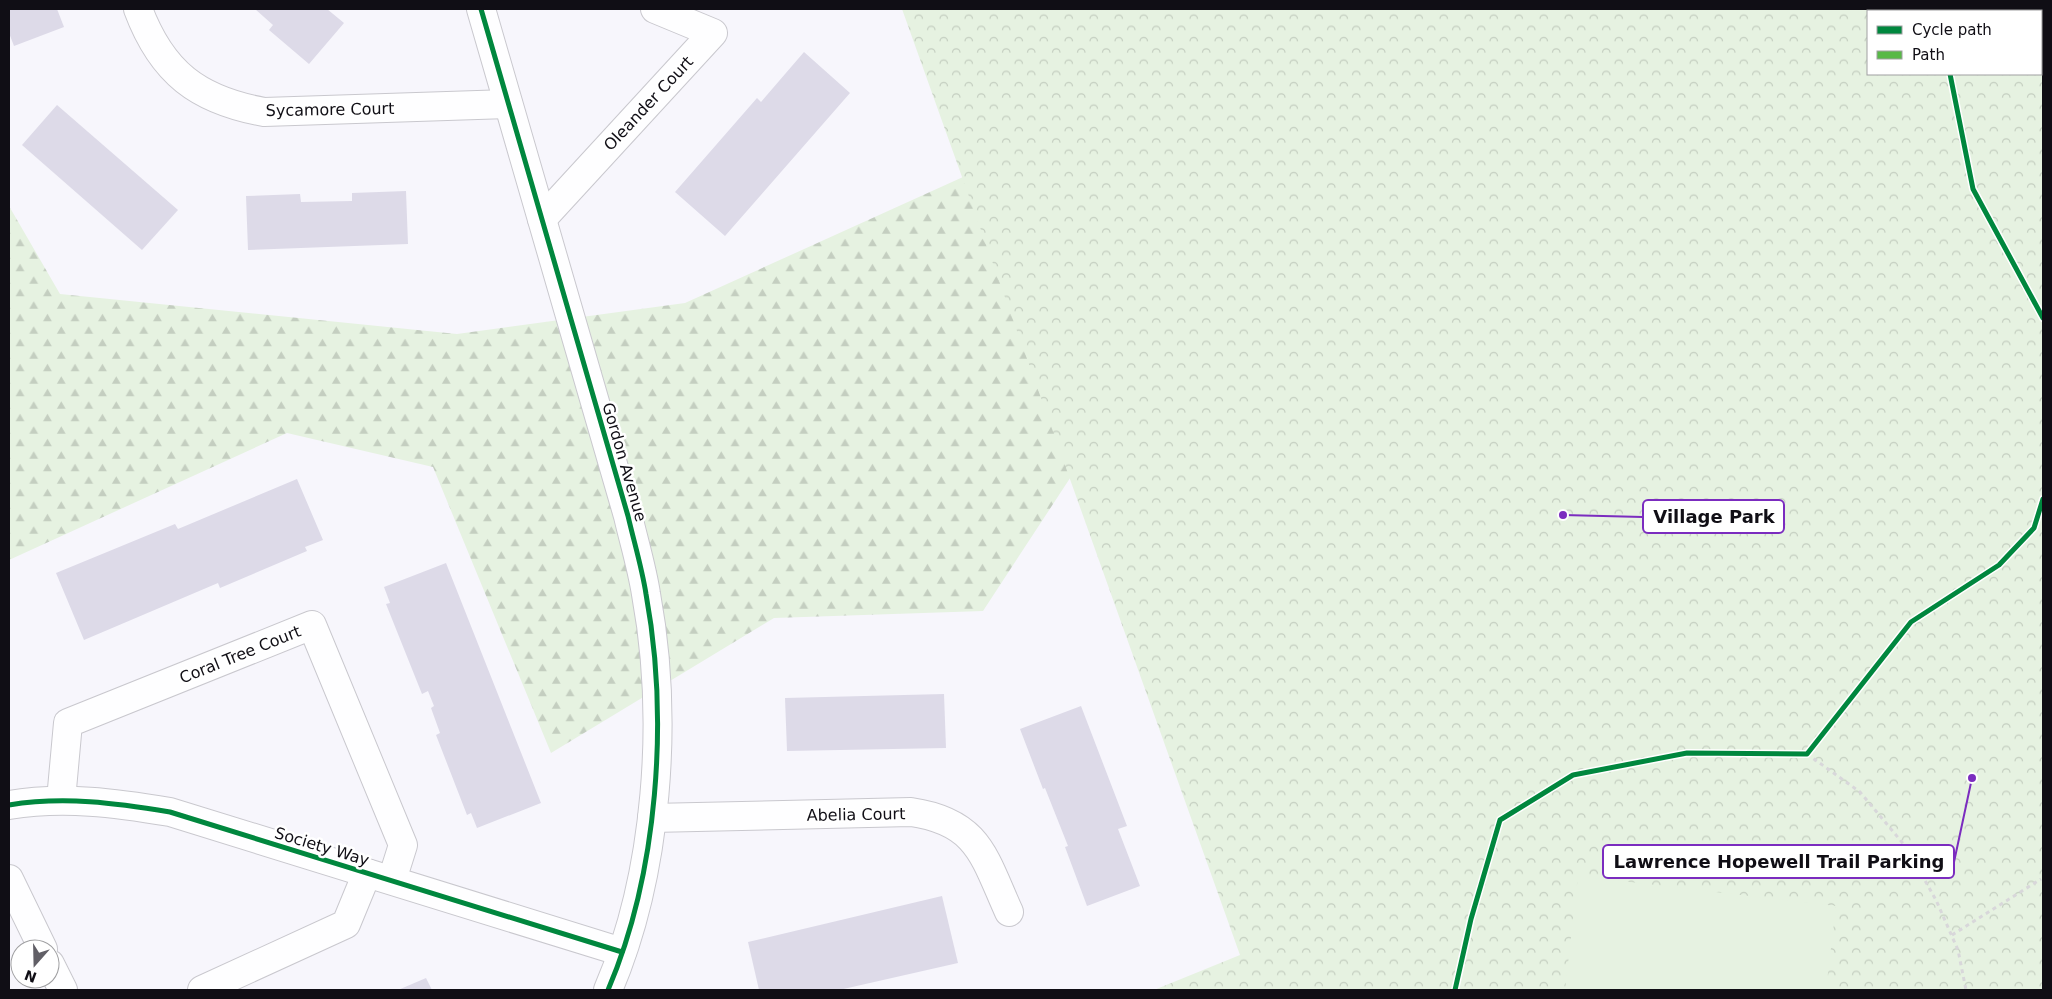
<svg xmlns="http://www.w3.org/2000/svg" width="2052" height="999" font-family="'DejaVu Sans',sans-serif">
<style>
.forest{fill:url(#forest-firs)}
.park{fill:url(#park-crowns);fill-rule:evenodd}
.garden{fill:#e6f2e1}
.building{fill:#dddae8}
.lines{fill:none;stroke-linecap:round;stroke-linejoin:round}
.street-casing{stroke:#c9c8ce;stroke-width:30}
.path{stroke:#d8d7da;stroke-width:3;stroke-dasharray:4 4;stroke-linecap:butt}
.street{stroke:#fefeff;stroke-width:28}
.quiet{stroke:#58b947;stroke-width:4;stroke-dasharray:8 4;stroke-linecap:butt}
.cycleway-casing{stroke:#fff;stroke-width:8}
.cycleway{stroke:#00873e;stroke-width:5}
.labels{text-anchor:middle;stroke-width:5;stroke-linejoin:round;paint-order:stroke}
.street-label{font-size:16px;fill:#100e15;stroke:#fff}
.leader{fill:none;stroke:#7b2cbf;stroke-width:2}
.callout-dot{fill:#7b2cbf;stroke:#fff;stroke-width:2}
.callout{fill:#fff;stroke:#7b2cbf;stroke-width:2}
.callout-label{font-size:18px;text-anchor:middle;font-weight:bold;fill:#100e15}
</style>
<defs>
<pattern id="forest-firs" width="22" height="20" patternUnits="userSpaceOnUse" patternTransform="scale(1.25)"><rect width="22" height="20" fill="#e6f2e1"/><path d="M5 1l3.5 6h-7zM16 11l3.5 6h-7z" fill="#c4cec0"/></pattern>
<pattern id="park-crowns" width="20" height="18" patternUnits="userSpaceOnUse" patternTransform="scale(1.25)"><rect width="20" height="18" fill="#e6f2e1"/><path d="M2 6a3 3 0 1 1 6 0M12 15a3 3 0 1 1 6 0" fill="none" stroke="#c4cec0"/></pattern>
</defs>
<rect width="100%" height="100%" fill="#f7f6fc"/>
<!-- forest -->
<path class="forest" d="M1515 9 1706 194 2041 74 2043 53V436L1076 469 983 611 774 618 551 753 433 467 287 433 9 560V206L60 294 457 334 685 303 963 177Z"/>
<!-- park -->
<path class="park" d="M902 9H2043V990H1154L1240 955ZM1868 11H2041V74H1868Z"/>
<!-- garden -->
<path class="garden" d="M1578 876 1836 906 1826 990H1565Z"/>
<!-- building -->
<g class="building">
<path d="M9 9H57L64 27 14 46 9 33Z"/>
<path d="M255 9H327L344 23 309 64 269 30 273 25Z"/>
<path d="M804 52 850 93 725 236 675 192 757 98 761 102Z"/>
<path d="M57 105 178 210 142 250 22 145Z"/>
<path d="M406 191 408 244 248 250 246 196 300 194 301 202 352 201V193Z"/>
<path d="M297 479 323 540 305 547 307 551 220 588 218 583 84 640 56 573 175 524 178 529Z"/>
<path d="M446 563 541 803 477 828 471 813 467 815 436 735 440 733 431 708 434 706 428 691 422 694 386 604 390 603 384 587Z"/>
<path d="M944 694 946 748 787 751 785 698Z"/>
<path d="M1081 706 1127 826 1118 829 1140 886 1087 906 1065 847 1068 846 1045 788 1043 789 1020 729Z"/>
<path d="M942 896 958 963 839 990H759L748 942Z"/>
<path d="M426 978 432 990H398Z"/>
</g>
<g class="lines">
<!-- street casing -->
<g class="street-casing">
<g id="street">
<path d="M138 9C162 73 198 100 264 112L508 104"/>
<path d="M481 9 628 516C634 542 642 568 646 594 669 719 658 873 608 990"/>
<path d="M542 219 713 33 655 9"/>
<path d="M61 800 68 723 312 625 403 845 392 880"/>
<path d="M9 805C64 796 116 803 170 812L622 952"/>
<path d="M652 818 911 812C979 822 984 857 1009 912"/>
<path d="M9 879 43 949"/>
<path d="M50 964 63 990"/>
<path d="M202 990 346 924 367 873"/>
</g>
</g>
<!-- path -->
<g class="path">
<path d="M1807 754 1860 792 1906 847 1936 900 1958 950 1966 990"/>
<path d="M1952 935 2041 879"/>
</g>
<!-- street -->
<use href="#street" class="street"/>
<!-- quiet -->
<path class="quiet" d="M2024 11 2026 9"/>
<!-- cycleway casing -->
<g class="cycleway-casing">
<g id="cycleway">
<path d="M481 9 628 516C634 542 642 568 646 594 669 719 658 873 608 990"/>
<path d="M1950 74 1973 189 2043 318"/>
<path d="M9 805C64 796 116 803 170 812L622 952"/>
<path d="M1455 990 1471 919 1500 820 1573 775 1687 753 1807 754 1911 622 1999 565 2034 528 2043 499"/>
</g>
</g>
<!-- cycleway -->
<use href="#cycleway" class="cycleway"/>
</g>
<g class="labels">
<!-- street labels -->
<g class="street-label">
<text transform="translate(648 103) rotate(-47)" y="6">Oleander Court</text>
<text transform="translate(330 109) rotate(-1)" y="6">Sycamore Court</text>
<text transform="translate(625 462) rotate(74)" y="6">Gordon Avenue</text>
<text transform="translate(240 654) rotate(-22)" y="6">Coral Tree Court</text>
<text transform="translate(856 814) rotate(-1)" y="6">Abelia Court</text>
<text transform="translate(322 846) rotate(17)" y="6">Society Way</text>
</g>
</g>
<!-- callouts -->
<path class="leader" d="M1563 515L1643 517M1972 778L1954 862"/>
<g class="callout-dot">
<circle cx="1563" cy="515" r="5"/>
<circle cx="1972" cy="778" r="5"/>
</g>
<g class="callout">
<rect x="1643" y="500" width="141" height="33" rx="5"/>
<rect x="1603" y="845" width="351" height="33" rx="5"/>
</g>
<g class="callout-label">
<text x="1714" y="523">Village Park</text>
<text x="1779" y="868">Lawrence Hopewell Trail Parking</text>
</g>
<!-- border -->
<rect width="2052" height="999" fill="none" stroke="#100e15" stroke-width="20"/>
<!-- legend -->
<rect x="1867" y="10" width="175" height="65" fill="#ffffff" stroke="#9f9fa1"/>
<rect x="1877" y="26" width="25" height="8" fill="#00873e" stroke="#9f9fa1"/>
<text x="1912" y="35" font-size="15" fill="#100e15">Cycle path</text>
<rect x="1877" y="51" width="25" height="8" fill="#58b947" stroke="#9f9fa1"/>
<text x="1912" y="60" font-size="15" fill="#100e15">Path</text>
<!-- north arrow -->
<g transform="translate(35 964) rotate(200)"><circle r="24" fill="#ffffff" stroke="#9f9fa1"/>
<path d="M0-4L9 19L0 12L-9 19Z" fill="#615f66"/>
<text y="-8" font-size="14" font-weight="bold" text-anchor="middle" fill="#100e15">N</text>
</g>
</svg>
